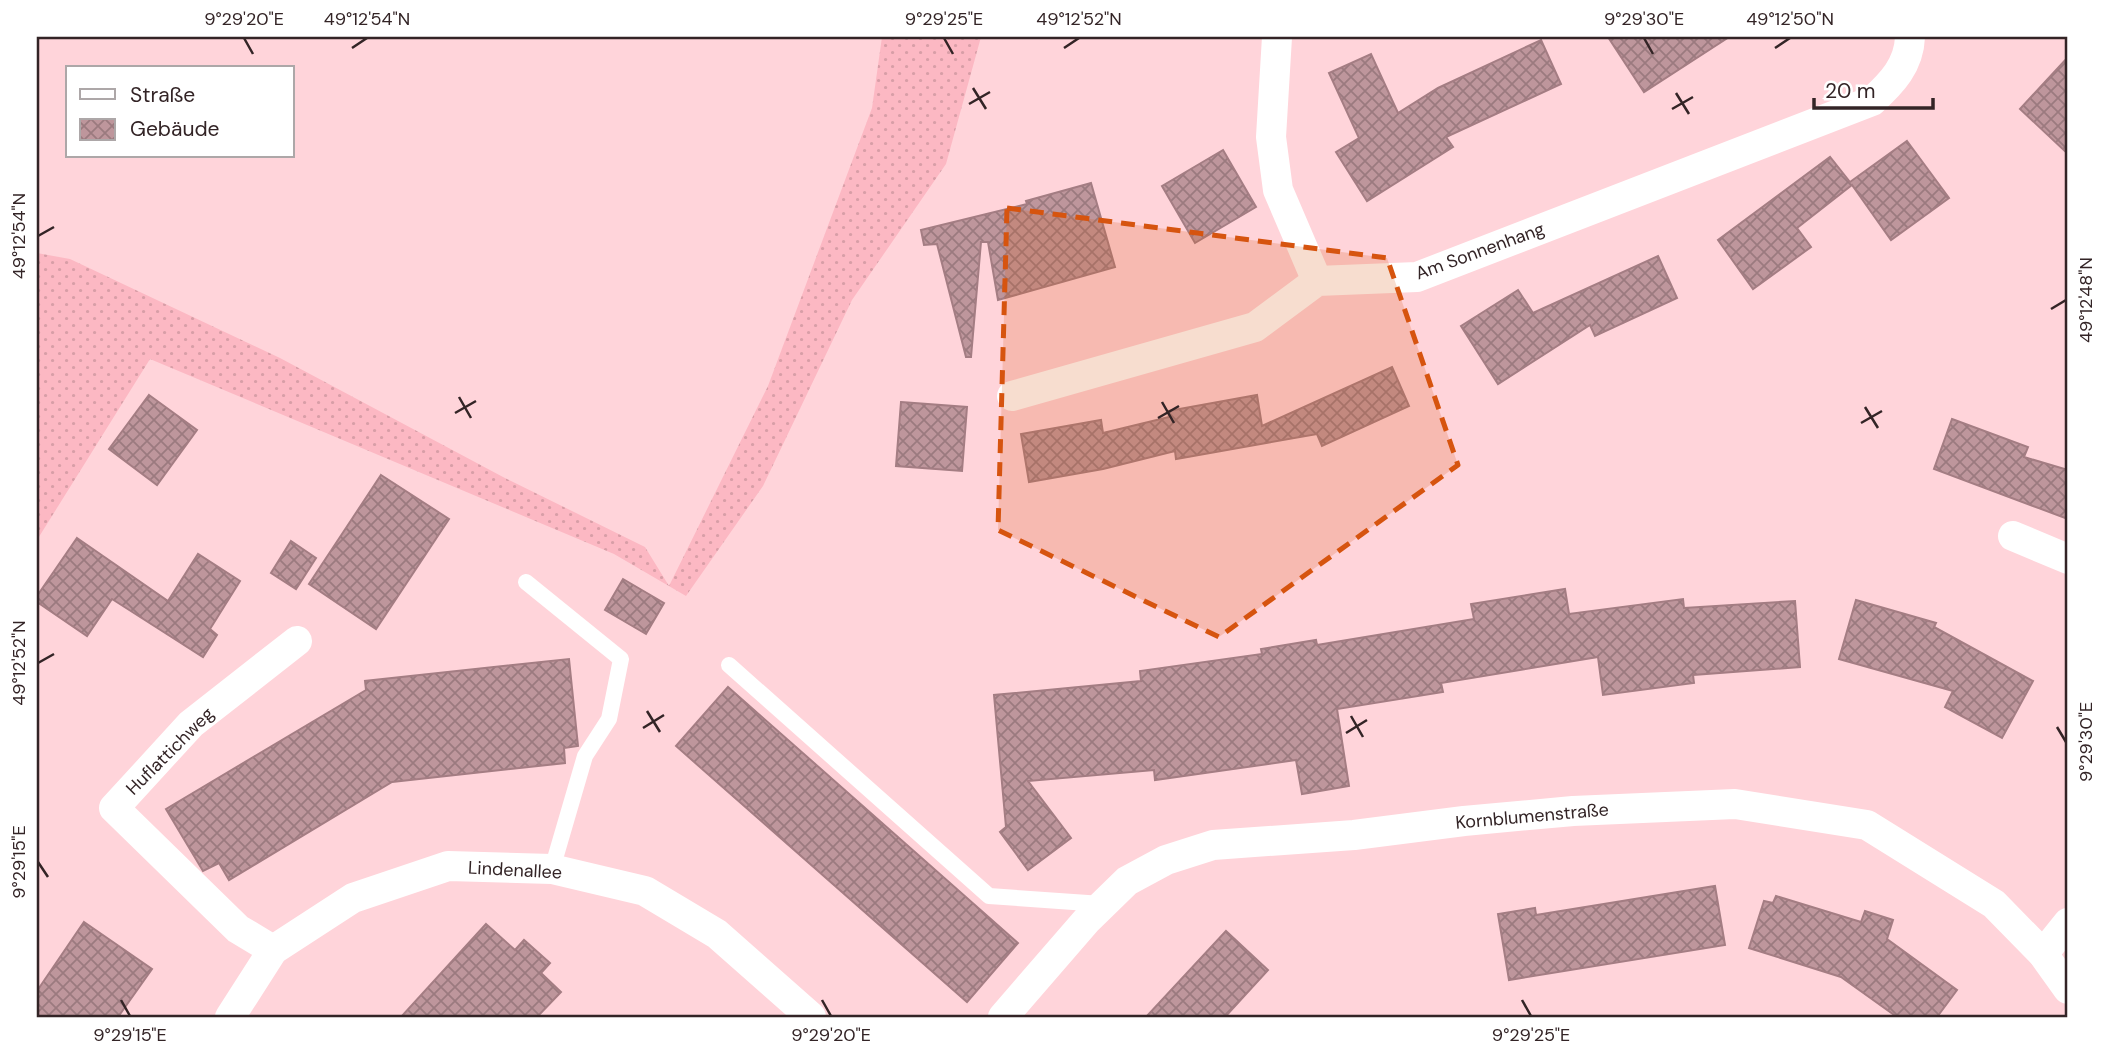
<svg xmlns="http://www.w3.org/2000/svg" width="2105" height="1054" font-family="'DM Sans',sans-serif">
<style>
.grass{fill:url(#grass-dots)}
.building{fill:url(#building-cross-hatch);stroke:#a47d83;stroke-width:2}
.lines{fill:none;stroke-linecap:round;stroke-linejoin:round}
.lane{stroke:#fff;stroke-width:16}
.street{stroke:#fff;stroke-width:30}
.marked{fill:#d6540f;fill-opacity:0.2;stroke:#d6540f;stroke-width:5;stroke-dasharray:14 9;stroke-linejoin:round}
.ticks{fill:none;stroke:#332426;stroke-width:2.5}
.labels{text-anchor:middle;stroke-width:5;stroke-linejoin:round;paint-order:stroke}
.street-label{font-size:18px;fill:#332426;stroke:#fff}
.neatline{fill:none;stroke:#332426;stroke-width:2.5}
.ticks-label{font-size:18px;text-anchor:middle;fill:#332426}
</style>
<defs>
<pattern id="grass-dots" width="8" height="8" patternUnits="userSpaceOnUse" patternTransform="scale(1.75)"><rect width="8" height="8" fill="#fcb8c3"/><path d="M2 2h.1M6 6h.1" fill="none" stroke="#d89ea7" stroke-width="1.8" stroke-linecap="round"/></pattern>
<pattern id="building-cross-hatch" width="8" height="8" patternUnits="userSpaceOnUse" patternTransform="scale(1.75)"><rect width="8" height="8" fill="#be969c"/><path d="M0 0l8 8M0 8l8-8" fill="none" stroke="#9b7a7f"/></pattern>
</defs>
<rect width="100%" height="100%" fill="#ffd4da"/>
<!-- grass -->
<path class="grass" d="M882 37H981L946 164 852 300 763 486 686 596 614 554 150 359 37 540V253L70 259 280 358 503 477 645 547 669 586 768 386 872 108Z"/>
<!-- building -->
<g class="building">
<path d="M1608 37H1729L1644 92Z"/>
<path d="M1541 40 1561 84 1446 137 1453 147 1367 201 1336 152 1359 138 1329 73 1371 54 1398 113 1438 88Z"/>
<path d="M2068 57V154L2020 109Z"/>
<path d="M1907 141 1949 198 1891 240 1852 185 1797 228 1811 247 1753 289 1718 240 1830 157 1850 182Z"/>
<path d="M1223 150 1256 207 1195 243 1162 186Z"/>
<path d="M1091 183 1115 267 998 300 988 242H981L971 357H966L937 244 924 245 921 230 1027 204 1026 201Z"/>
<path d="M1658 256 1677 298 1595 336 1590 325 1498 384 1461 326 1518 290 1533 313Z"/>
<path d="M1392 367 1409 406 1322 446 1317 434 1176 459 1175 451 1103 469 1029 482 1021 434 1101 420 1103 433 1169 417 1168 411 1257 395 1262 426Z"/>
<path d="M149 395 197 430 157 485 109 449Z"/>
<path d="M901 402 967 407 962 471 896 466Z"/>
<path d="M1952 419 2028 447 2024 457 2068 470V519L1934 469Z"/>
<path d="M381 475 449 519 376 629 309 584Z"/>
<path d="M77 538 168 601 198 554 240 581 210 629 217 635 203 657 112 599 87 636 37 602V596Z"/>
<path d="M291 541 316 558 296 589 271 573Z"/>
<path d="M623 579 664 603 646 634 605 610Z"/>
<path d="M1565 589 1569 614 1683 599 1684 608 1795 601 1800 667 1693 675 1694 683 1603 695 1598 657 1441 683 1443 692 1337 709 1349 786 1302 794 1296 760 1155 780 1154 770 1028 781 1071 838 1028 870 1000 832 1006 827 994 695 1141 681 1140 671 1262 654 1261 649 1316 640 1317 645 1474 619 1471 604Z"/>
<path d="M1856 600 1936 623 1934 627 2033 681 2002 738 1945 707 1953 691 1839 659Z"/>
<path d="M569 659 578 746 564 748 565 763 392 782 229 880 219 863 203 871 166 809 366 690 365 681Z"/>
<path d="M728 687 1018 943 967 1002 676 746Z"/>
<path d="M1715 886 1725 945 1509 980 1498 914 1535 908 1536 915Z"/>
<path d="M1776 896 1861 922 1865 911 1893 920 1887 939 1957 990 1937 1017H1897L1841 977 1749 948 1764 901 1773 903Z"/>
<path d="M84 922 152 969 118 1017H37V991Z"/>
<path d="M486 924 515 950 524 940 550 963 541 973 561 992 537 1017H401Z"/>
<path d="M1226 931 1268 970 1225 1017H1146Z"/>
</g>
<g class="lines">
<!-- lane -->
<g class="lane">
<path d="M526 582 621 659 609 719 585 756 552 869"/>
<path d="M729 665 989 896 1102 904"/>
</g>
<!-- street -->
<g class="street">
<path d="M1277 37 1271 137 1278 190 1317 281"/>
<path d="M1012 396 1255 327 1317 281 1417 277 1872 101C1892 83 1909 65 1910 37"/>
<path d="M2013 536 2068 559"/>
<path d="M273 950 238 929 114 808 191 724 297 641"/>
<path d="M2043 954 2068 923"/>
<path d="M230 1017 273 950 353 898 448 866 552 869 645 891 717 934 811 1017"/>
<path d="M1003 1017 1087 920 1127 881 1166 860 1213 845 1354 835 1464 821 1573 811 1735 804 1867 825 1994 904 2043 954 2068 989"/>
</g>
</g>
<!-- marked area -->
<path class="marked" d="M1007 208 1387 258 1458 465 1219 637 998 530Z"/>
<!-- ticks -->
<path class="ticks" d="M244 38 253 54M944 38 953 54M1644 38 1653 54M352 48 367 38M1064 48 1079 38M1775 48 1790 38M973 88 986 109M1676 93 1689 114M969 104 990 92M1672 109 1693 97M38 236 54 227M2051 309 2066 300M459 397 471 418M1162 402 1174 423M1865 407 1878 428M455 413 476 401M1158 418 1179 406M1861 423 1882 411M38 663 54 654M647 711 660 732M1351 716 1363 737M2057 727 2066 742M643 728 664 715M1346 733 1367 720M38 862 48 877M121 1000 130 1016M822 1000 831 1016M1522 1000 1531 1016"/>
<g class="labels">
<!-- street labels -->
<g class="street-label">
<text transform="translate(1480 251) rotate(-20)" y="6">Am Sonnenhang</text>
<text transform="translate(170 751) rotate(-45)" y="6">Huflattichweg</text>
<text transform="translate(1532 816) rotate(-5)" y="6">Kornblumenstraße</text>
<text transform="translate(515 870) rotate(3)" y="6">Lindenallee</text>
</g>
</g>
<!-- border -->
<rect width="2105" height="1054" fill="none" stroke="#ffffff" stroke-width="77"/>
<!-- legend -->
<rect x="66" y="66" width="228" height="91" fill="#ffffff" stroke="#ada7a8" stroke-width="2"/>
<rect x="80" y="89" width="35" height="10" fill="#ffffff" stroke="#ada7a8" stroke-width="2"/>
<text x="130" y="102" font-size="21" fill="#332426">Straße</text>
<rect x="80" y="119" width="35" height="21" fill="url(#building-cross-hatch)" stroke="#ada7a8" stroke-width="2"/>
<text x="130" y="136" font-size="21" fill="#332426">Gebäude</text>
<!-- scale -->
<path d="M1814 98v10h119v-10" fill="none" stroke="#332426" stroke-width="3.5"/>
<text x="1825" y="98" font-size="21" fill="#332426" stroke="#ffffff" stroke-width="5" paint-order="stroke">20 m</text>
<rect x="38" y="38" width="2028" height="978" class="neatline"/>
<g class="ticks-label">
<text x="244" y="25">9°29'20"E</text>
<text x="367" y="25">49°12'54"N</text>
<text x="944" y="25">9°29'25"E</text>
<text x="1079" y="25">49°12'52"N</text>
<text x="1644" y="25">9°29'30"E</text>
<text x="1790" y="25">49°12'50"N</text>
<text transform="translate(19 236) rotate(-90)" y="6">49°12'54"N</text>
<text transform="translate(2086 300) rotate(-90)" y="6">49°12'48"N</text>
<text transform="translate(19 663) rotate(-90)" y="6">49°12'52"N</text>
<text transform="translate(2086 742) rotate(-90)" y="6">9°29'30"E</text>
<text transform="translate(19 862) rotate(-90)" y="6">9°29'15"E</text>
<text x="130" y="1041">9°29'15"E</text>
<text x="831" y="1041">9°29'20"E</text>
<text x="1531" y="1041">9°29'25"E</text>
</g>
</svg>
